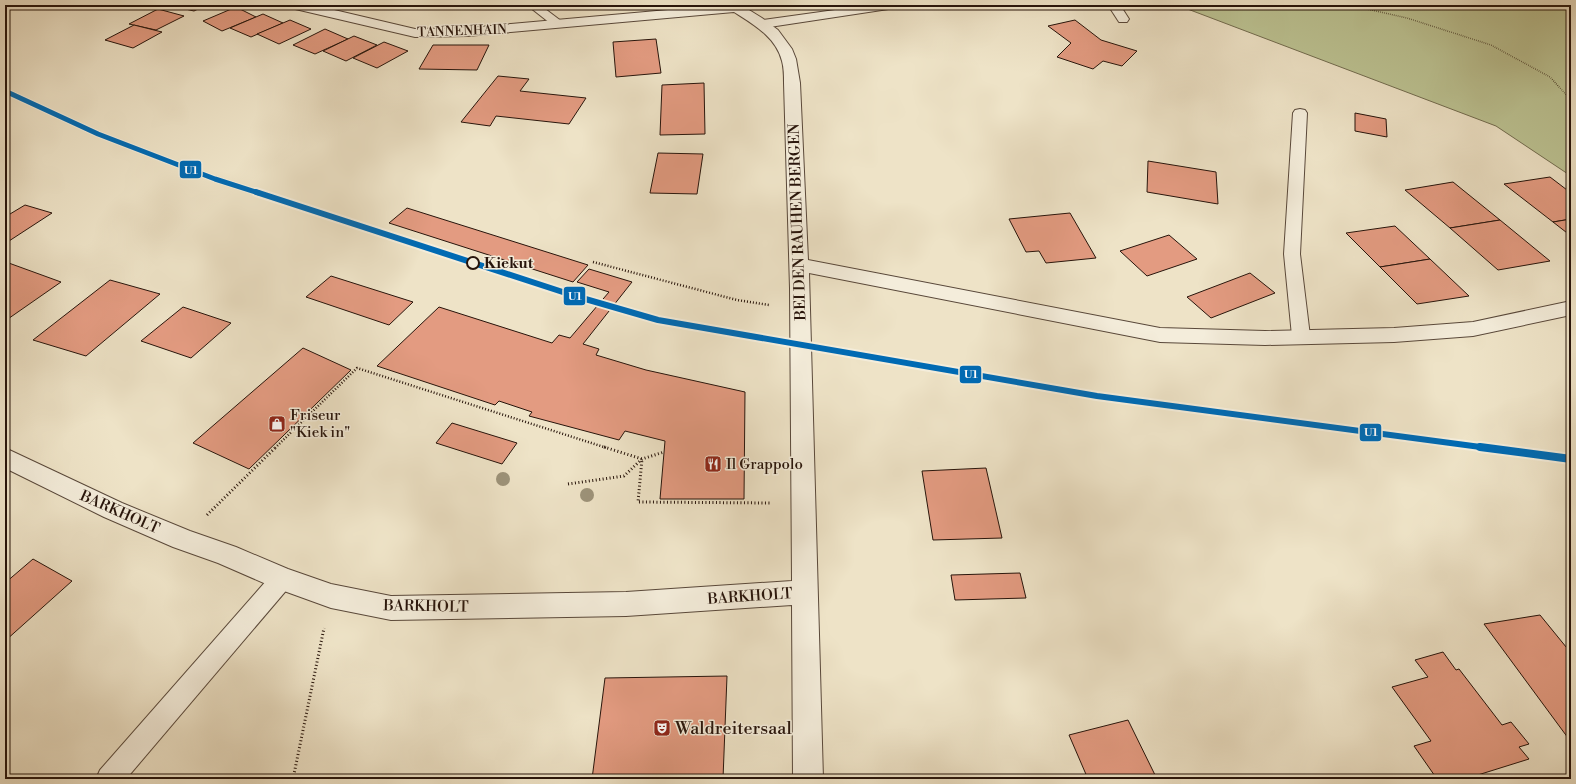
<svg xmlns="http://www.w3.org/2000/svg" width="1576" height="784" font-family="'Libre Bodoni',serif">
<style>
.green{fill:#bcc393;stroke:#726c4f}
.building{fill:#e39b81;stroke:#27140b}
.lines{fill:none;stroke-linecap:round;stroke-linejoin:round}
.service-casing{stroke:#59483a;stroke-width:2}
.minor-casing{stroke:#59483a;stroke-width:2}
.path-far2{stroke:#27140b;stroke-width:1.5;stroke-dasharray:0.5 1.5;stroke-linecap:butt}
.path-far1{stroke:#27140b;stroke-width:2.5;stroke-dasharray:1 2;stroke-linecap:butt}
.path{stroke:#27140b;stroke-width:3;stroke-dasharray:1 2.5;stroke-linecap:butt}
.service{fill:#f4eddb;fill-rule:evenodd}
.minor{fill:#f4eddb;fill-rule:evenodd}
.metro-1-far2-casing{stroke:#f4eddb;stroke-width:7}
.metro-1-far1-casing{stroke:#f4eddb;stroke-width:10}
.metro-1-casing{stroke:#f4eddb;stroke-width:12}
.metro-1-far2{stroke:#006ab3;stroke-width:5}
.metro-1-far1{stroke:#006ab3;stroke-width:6}
.metro-1{stroke:#006ab3;stroke-width:8}
.tree{fill:#9d937a}
.stop-dot{fill:#f4eddb;stroke:#27140b;stroke-width:2}
.labels{text-anchor:middle;stroke-width:3;stroke-linejoin:round;paint-order:stroke}
.far-street-label{font-size:13px;fill:#27140b;stroke:#f4eddb}
.street-label{font-size:15px;fill:#27140b;stroke:#f4eddb}
.stop-label{font-size:15px;font-weight:bold;fill:#27140b;stroke:#f4eddb;text-anchor:start}
.poi-label{font-size:15px;fill:#27140b;stroke:#f4eddb;text-anchor:start}
.near-poi-label{font-size:18px;fill:#27140b;stroke:#f4eddb;text-anchor:start}
.line-badge{stroke:#f4eddb;stroke-width:1.5}
.badge-label{font-size:11px;text-anchor:middle;font-weight:bold;fill:#fff}
</style>
<rect width="100%" height="100%" fill="#eee3c7"/>
<filter id="stains"><feTurbulence type="fractalNoise" baseFrequency=".005" numOctaves="4"/><feColorMatrix values="0 0 0 0 .2 0 0 0 0 .09 0 0 0 0 .02 0 0 0 .5 -.17"/></filter>
<radialGradient id="worn" r=".72"><stop offset=".6" stop-color="#630" stop-opacity="0"/><stop offset="1" stop-color="#630" stop-opacity=".3"/></radialGradient>
<!-- green -->
<path class="green" d="M1177 5H1571V176L1496 126Z"/>
<!-- building -->
<g class="building">
<path d="M168 5H206L194 11Z"/>
<path d="M645 5H667L668 7 646 9Z"/>
<path d="M236 7 256 17 222 31 203 21Z"/>
<path d="M158 9 184 16 156 30 129 24Z"/>
<path d="M263 14 283 23 251 37 230 28Z"/>
<path d="M290 20 311 29 279 44 257 34Z"/>
<path d="M1075 20 1101 40 1137 51 1122 66 1103 61 1093 69 1057 57 1071 43 1048 26Z"/>
<path d="M134 25 162 32 133 48 105 40Z"/>
<path d="M325 29 348 39 315 54 293 45Z"/>
<path d="M354 36 377 45 346 61 323 51Z"/>
<path d="M656 39 661 73 616 77 613 42Z"/>
<path d="M384 42 408 51 377 68 353 58Z"/>
<path d="M433 45H489L477 70 419 69Z"/>
<path d="M498 76 529 79 520 91 586 98 569 124 496 116 490 126 461 122Z"/>
<path d="M704 83 705 134 660 135 662 85Z"/>
<path d="M1355 113 1386 119 1387 137 1355 131Z"/>
<path d="M658 153 703 154 697 194 650 193Z"/>
<path d="M1148 161 1216 172 1218 204 1147 192Z"/>
<path d="M1550 177 1571 193V219L1553 222 1504 184Z"/>
<path d="M1453 182 1500 220 1450 228 1405 190Z"/>
<path d="M25 205 52 213 9 241 5 240V217Z"/>
<path d="M407 208 588 265 573 282 389 223Z"/>
<path d="M1070 213 1096 258 1046 263 1039 251 1026 252 1009 219Z"/>
<path d="M1571 219V236L1553 222Z"/>
<path d="M1500 220 1550 261 1498 270 1450 228Z"/>
<path d="M1395 226 1430 259 1380 267 1346 233Z"/>
<path d="M1169 235 1197 259 1147 276 1120 251Z"/>
<path d="M1430 259 1469 296 1417 304 1380 267Z"/>
<path d="M6 262 61 282 5 321V263Z"/>
<path d="M589 269 632 282 583 344 599 349 596 355 646 370 745 392 744 499H660L665 441 625 431 619 440 529 416 532 412 499 401 495 405 377 366 439 307 552 343 559 335 570 338 609 292 577 282Z"/>
<path d="M1250 273 1275 293 1211 318 1187 297Z"/>
<path d="M331 276 413 302 389 325 306 297Z"/>
<path d="M110 280 160 294 86 356 33 340Z"/>
<path d="M183 307 231 323 191 358 141 341Z"/>
<path d="M303 348 351 370 249 469 193 443Z"/>
<path d="M452 423 517 443 502 464 436 443Z"/>
<path d="M986 468 1002 538 933 540 922 471Z"/>
<path d="M33 559 72 581 5 641V583Z"/>
<path d="M1020 573 1026 598 955 600 951 575Z"/>
<path d="M1540 615 1571 653V742L1484 624Z"/>
<path d="M1443 652 1456 670 1459 669 1502 725 1511 722 1529 744 1519 747 1529 759 1465 779H1437L1414 746 1431 741 1392 687 1428 677 1415 660Z"/>
<path d="M727 676 723 779H592L605 678Z"/>
<path d="M1128 720 1157 779H1088L1069 735Z"/>
</g>
<g class="lines">
<!-- service casing -->
<g class="service-casing">
<g id="service">
<path d="M527 5H540L565 24 563 27H555Z"/>
<path d="M871 5H901L899 7 895 8 763 28 759 27 757 24 759 21 763 20Z"/>
<path d="M1108 5H1120L1129 19 1127 22H1119Z"/>
<path d="M1300 109 1305 110 1307 113 1300 254 1310 336 1307 341 1301 342 1295 341 1292 336 1284 254 1293 113 1295 110Z"/>
<path d="M282 569 290 572 293 579 290 586 126 779H96L100 770 274 572Z"/>
</g>
</g>
<!-- minor casing -->
<g class="minor-casing">
<path id="minor" d="M289 5H313L415 29 467 28 724 5H741L762 18 778 30 792 49 796 59 800 83 808 260 1160 328 1265 331 1394 328 1473 322 1571 301V315L1473 336 1394 342 1265 345 1160 342 809 273 823 779H793L792 605 626 616 391 620 331 608 273 587 218 563 173 547 104 517 5 468V448L122 503 190 531 236 547 288 569 331 584 391 596 626 592 792 581 790 288 784 83C784 76 784 68 782 61 776 37 753 24 734 12L467 36 415 37 291 8Z"/>
</g>
<!-- path-far2 -->
<path class="path-far2" d="M1349 5 1407 18 1491 45 1550 77 1571 100"/>
<!-- path-far1 -->
<g class="path-far1">
<path d="M593 262 737 300 769 305"/>
<path d="M275 448 357 368 607 448"/>
</g>
<!-- path -->
<g class="path">
<path d="M604 447 642 459 638 502 771 503"/>
<path d="M568 484 624 476 642 459 664 452"/>
<path d="M207 515 276 447"/>
<path d="M293 779 324 628"/>
</g>
<!-- service -->
<use href="#service" class="service"/>
<!-- minor -->
<use href="#minor" class="minor"/>
<!-- metro-1-far2 casing -->
<g class="metro-1-far2-casing">
<path id="metro-1-far2" d="M5 91 98 134 215 179 259 193"/>
</g>
<!-- metro-1-far1 casing -->
<g class="metro-1-far1-casing">
<path id="metro-1-far1" d="M256 192 575 296 658 320 1097 396 1488 448"/>
</g>
<!-- metro-1 casing -->
<g class="metro-1-casing">
<path id="metro-1" d="M1480 447 1571 459"/>
</g>
<!-- metro-1-far2 -->
<use href="#metro-1-far2" class="metro-1-far2"/>
<!-- metro-1-far1 -->
<use href="#metro-1-far1" class="metro-1-far1"/>
<!-- metro-1 -->
<use href="#metro-1" class="metro-1"/>
</g>
<!-- trees -->
<g class="tree">
<circle cx="503" cy="479" r="7"/>
<circle cx="587" cy="495" r="7"/>
</g>
<!-- icons -->
<defs>
<g id="shop-square" transform="scale(0.9)"><rect x="-9" y="-9" width="18" height="18" rx="4" fill="#8f2418" stroke="#f4eddb"/><path d="M-5-2.5h2.3a2.7 3.5 0 0 1 5.4 0H5L5.5 6h-11ZM-1.5-2.5h3a1.5 2.3 0 0 0-3 0Z" fill="#fff"/></g>
<g id="restaurant-square" transform="scale(0.9)"><rect x="-9" y="-9" width="18" height="18" rx="4" fill="#8f2418" stroke="#f4eddb"/><path d="M-5-6h1v4h1v-4h1v4h1v-4h1v5L-1.5 .5V6h-2V.5L-5-1ZM5-6V6H3V1.5H1.5Q1.5-4 5-6Z" fill="#fff"/></g>
<g id="theatre-square" transform="scale(0.9)"><rect x="-9" y="-9" width="18" height="18" rx="4" fill="#8f2418" stroke="#f4eddb"/><path d="M-5-5.5Q0-4 5-5.5V0Q5 5 0 6Q-5 5-5 0ZM-3.3-2.5H-1v1.5H-3.3ZM1-2.5H3.3v1.5H1ZM-2.8 1Q0 5.5 2.8 1Z" fill="#fff"/></g>
</defs>
<g fill-rule="evenodd">
<use href="#shop-square" x="277" y="424"/>
<use href="#restaurant-square" x="713" y="464"/>
<use href="#theatre-square" x="662" y="728"/>
</g>
<!-- markers -->
<circle class="stop-dot" cx="473" cy="263" r="6"/>
<g class="labels">
<!-- far-street labels -->
<g class="far-street-label">
<text transform="translate(462 30) rotate(-2)" y="5">TANNENHAIN</text>
</g>
<!-- street labels -->
<g class="street-label">
<text transform="translate(797 222) rotate(-92)" y="5">BEI DEN RAUHEN BERGEN</text>
<text transform="translate(120 512) rotate(24)" y="5">BARKHOLT</text>
<text transform="translate(750 596) rotate(-4)" y="5">BARKHOLT</text>
<text transform="translate(426 606) rotate(1)" y="5">BARKHOLT</text>
</g>
<!-- stop labels -->
<g class="stop-label">
<text x="484" y="268">Kiekut</text>
</g>
<!-- poi labels -->
<g class="poi-label">
<text x="290" y="420">Friseur<tspan x="290" dy="17">"Kiek in"</tspan></text>
<text x="726" y="469">Il Grappolo</text>
</g>
<!-- near-poi labels -->
<g class="near-poi-label">
<text x="675" y="734">Waldreitersaal</text>
</g>
</g>
<g class="line-badge">
<rect x="179" y="160" width="23" height="19" rx="4" fill="#006ab3"/>
<rect x="563" y="286" width="23" height="20" rx="4" fill="#006ab3"/>
<rect x="959" y="365" width="23" height="19" rx="4" fill="#006ab3"/>
<rect x="1359" y="423" width="23" height="19" rx="4" fill="#006ab3"/>
</g>
<g class="badge-label">
<text x="191" y="174">U1</text>
<text x="575" y="300">U1</text>
<text x="971" y="378">U1</text>
<text x="1371" y="436">U1</text>
</g>
<!-- margin -->
<rect width="1576" height="784" fill="none" stroke="#eee3c7" stroke-width="20"/>
<rect x="6" y="6" width="1564" height="772" fill="none" stroke="#27140b" stroke-width="2"/>
<rect x="10" y="10" width="1556" height="764" fill="none" stroke="#27140b"/>
<rect width="100%" height="100%" filter="url(#stains)"/>
<rect width="100%" height="100%" fill="url(#worn)"/>
</svg>
